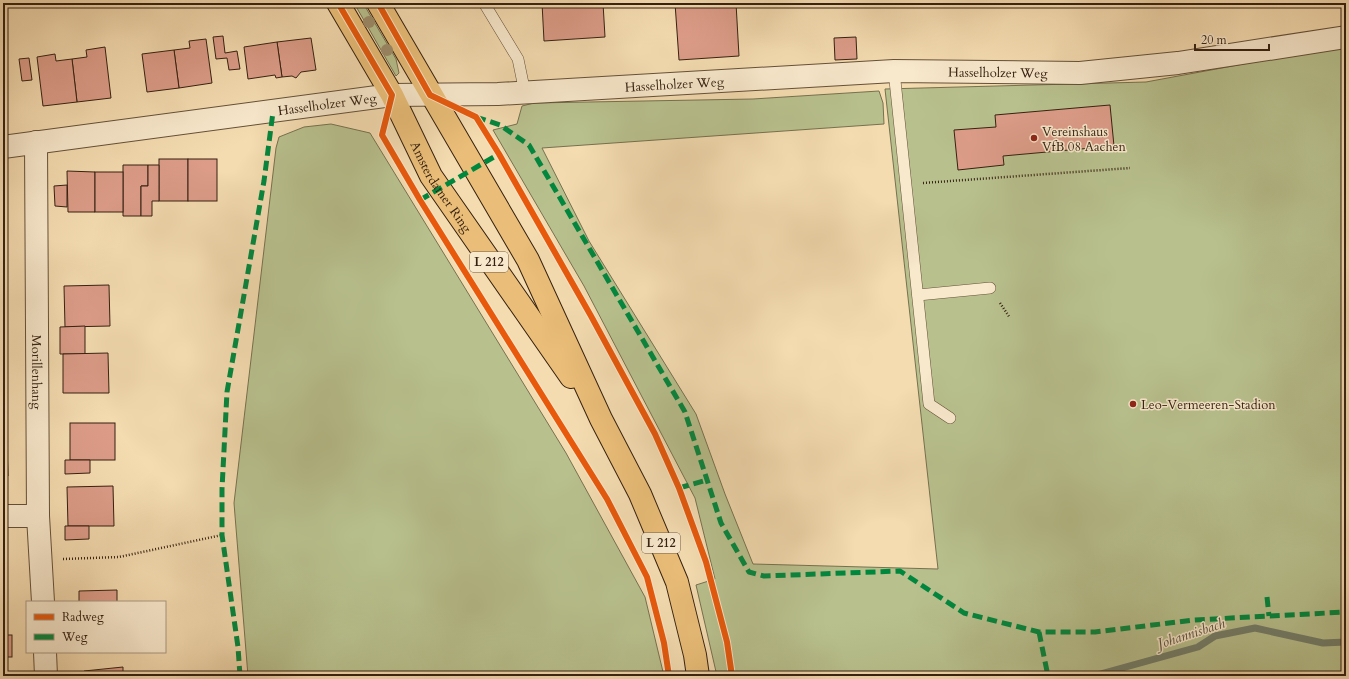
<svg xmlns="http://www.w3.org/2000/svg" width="1349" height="679" font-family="Cardo,serif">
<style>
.green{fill:#b8c18e;stroke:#767150}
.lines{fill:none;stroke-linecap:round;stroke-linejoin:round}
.stream{stroke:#737e6b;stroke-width:7}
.building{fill:#dc9c88;stroke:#352111}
.lane-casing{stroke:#655039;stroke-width:12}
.street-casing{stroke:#655039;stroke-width:24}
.primary-casing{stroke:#352111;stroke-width:24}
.path{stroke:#352111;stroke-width:2.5;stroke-dasharray:1 2;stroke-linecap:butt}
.lane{stroke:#f8e8cc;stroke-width:11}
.street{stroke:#f8e8cc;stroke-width:22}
.primary{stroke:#eabe78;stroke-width:22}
.quiet{stroke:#00873e;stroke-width:5;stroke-dasharray:10 5;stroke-linecap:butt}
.cycleway-casing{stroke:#f8e8cc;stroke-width:8}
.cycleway{stroke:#e8590c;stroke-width:6}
.tree{fill:#9d8b6a}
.poi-dot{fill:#8f2418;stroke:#f8e8cc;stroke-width:1.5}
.labels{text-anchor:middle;stroke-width:3;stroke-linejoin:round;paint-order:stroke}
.shield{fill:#f8e8cc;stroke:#705d49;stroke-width:1}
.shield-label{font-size:12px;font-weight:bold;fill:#352111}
.street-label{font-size:13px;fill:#352111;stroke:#f8e8cc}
.poi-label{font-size:13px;fill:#352111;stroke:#f8e8cc;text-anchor:start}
.water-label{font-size:14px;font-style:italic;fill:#54503e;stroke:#f8e8cc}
</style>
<rect width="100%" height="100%" fill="#f4dbb0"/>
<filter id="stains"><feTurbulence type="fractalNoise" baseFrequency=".005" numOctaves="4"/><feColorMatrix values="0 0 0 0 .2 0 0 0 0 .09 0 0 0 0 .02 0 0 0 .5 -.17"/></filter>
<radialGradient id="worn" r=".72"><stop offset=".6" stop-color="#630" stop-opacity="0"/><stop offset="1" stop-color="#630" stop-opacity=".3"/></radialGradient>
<!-- green -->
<g class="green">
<path d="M354 3H363L396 59 399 73 396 76Z"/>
<path d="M1346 45V676H717L696 585 715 579 695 498 584 286 493 130 517 124 522 106 534 103 753 99 879 91 883 103 884 124 542 148 589 241 696 414 725 494 753 564 938 569 885 89 1146 82Z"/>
<path d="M331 124 370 133 566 453 645 597 664 676H248L234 503 276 148 279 137 304 127Z"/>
</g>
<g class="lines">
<!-- stream -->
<path class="stream" d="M1093 676 1198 647 1215 636 1255 628 1323 643 1346 642"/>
</g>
<!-- building -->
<g class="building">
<path d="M542 3H603L605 37 544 41Z"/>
<path d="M675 3H736L739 56 679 60Z"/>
<path d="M223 36 225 53 237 51 240 69 229 70 227 58 216 59 213 37Z"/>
<path d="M856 37 857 59 835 60 834 38Z"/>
<path d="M311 38 316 70 301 72 296 78 292 76 282 77 277 42Z"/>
<path d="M206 39 212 83 179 88 174 50 190 48 189 41Z"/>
<path d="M277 42 282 77 276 78 275 75 248 79 244 47Z"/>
<path d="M105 47 111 98 77 102 72 59 87 57 86 50Z"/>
<path d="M174 50 179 88 147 92 142 54Z"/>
<path d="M55 54 56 61 72 59 77 102 43 106 37 57Z"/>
<path d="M29 58 32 80 22 81 19 59Z"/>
<path d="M3 79 7 107 3 108Z"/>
<path d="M1110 105 1114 146 1003 156 1004 165 958 170 954 130 996 127 995 115Z"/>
<rect x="159" y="159" width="29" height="42"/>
<rect x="188" y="159" width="29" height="42"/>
<path d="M123 165H148V186H141V216H123Z"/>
<path d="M148 165H159V201H152V216H141V186H148Z"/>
<path d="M67 171 95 172V212H68Z"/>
<rect x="95" y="172" width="28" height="40"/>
<path d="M67 185V207L55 206 54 186Z"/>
<path d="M109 285 110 326 65 327 64 286Z"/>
<path d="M85 326V354H60V327Z"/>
<path d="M108 353 109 393H63V354Z"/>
<rect x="70" y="423" width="45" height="37"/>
<path d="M3 444H7L8 476H3Z"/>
<path d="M65 460H90V473L65 474Z"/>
<path d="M113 486 114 526H68L67 487Z"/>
<path d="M65 526H89V539L65 540Z"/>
<path d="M117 590V602H79V591Z"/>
<rect x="3" y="635" width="9" height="22"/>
<path d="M123 667V676H84V671Z"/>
</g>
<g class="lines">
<!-- lane casing -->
<g class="lane-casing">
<g id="lane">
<path d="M484 3 518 59 525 93"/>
<path d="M894 71 929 404 950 418"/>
<path d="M918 295 990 288"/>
</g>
</g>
<!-- street casing -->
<g class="street-casing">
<g id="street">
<path id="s1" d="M36 142 38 516 43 602"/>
<path id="s2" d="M3 147 392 95 498 94 894 71 1080 73 1178 63 1346 37"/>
<path d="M3 516H38"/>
<path d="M45 652 46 676"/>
</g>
</g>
<!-- primary casing -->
<g class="primary-casing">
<g id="primary">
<path id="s3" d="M338 3 392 95 431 176 571 377"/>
<path d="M378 3 528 260 601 419 640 494 677 582 695 655 698 676"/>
</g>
</g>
<!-- path -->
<g class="path">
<path d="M923 183 1130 168"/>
<path d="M1000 303 1010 318"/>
<path d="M63 559 119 557 222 535"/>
</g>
<!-- lane -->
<use href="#lane" class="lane"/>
<!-- street -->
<use href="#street" class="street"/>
<!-- primary -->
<use href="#primary" class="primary"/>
<!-- quiet -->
<g class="quiet">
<path d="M476 117 500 125 529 145 685 412 721 523 749 572 764 576 900 571 964 613 1039 632H1095L1194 620 1346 612"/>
<path d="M420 200 499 154"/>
<path d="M679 488 707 480"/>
<path d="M1267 597 1269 616"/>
<path d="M1039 632 1048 676"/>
<path d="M240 676 238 647 222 535V489L227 392 264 181 273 112"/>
</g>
<!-- cycleway casing -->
<g class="cycleway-casing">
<g id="cycleway">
<path d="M338 3 392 95 382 135 420 200 607 499 647 577 664 643 669 676"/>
<path d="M378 3 430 95 476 117 499 154 591 316 655 434 679 488 706 562 727 642 732 676"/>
</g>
</g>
<!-- cycleway -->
<use href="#cycleway" class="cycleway"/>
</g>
<!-- trees -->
<g class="tree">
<circle cx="369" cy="22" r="6"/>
<circle cx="387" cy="50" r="6"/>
</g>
<!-- markers -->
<g class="poi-dot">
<circle cx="1034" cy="138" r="4"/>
<circle cx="1133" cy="404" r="4"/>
</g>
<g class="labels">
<!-- shield labels -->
<g class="shield">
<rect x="470" y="252" width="38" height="20" rx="3"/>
<rect x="642" y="533" width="38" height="20" rx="3"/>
</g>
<g class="shield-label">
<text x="489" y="266">L 212</text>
<text x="661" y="547">L 212</text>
</g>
<!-- street labels -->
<g class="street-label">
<text dy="5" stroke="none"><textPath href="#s2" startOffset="999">Hasselholzer Weg</textPath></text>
<text dy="5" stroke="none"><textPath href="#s2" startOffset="675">Hasselholzer Weg</textPath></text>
<text dy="5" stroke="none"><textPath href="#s2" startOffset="327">Hasselholzer Weg</textPath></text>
<text dy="5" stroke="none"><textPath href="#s3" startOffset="211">Amsterdamer Ring</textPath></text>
<text dy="5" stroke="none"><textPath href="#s1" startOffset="230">Morillenhang</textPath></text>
</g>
<!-- poi labels -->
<g class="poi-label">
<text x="1042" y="136">Vereinshaus<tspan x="1042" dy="15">VfB 08 Aachen</tspan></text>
<text x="1141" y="409">Leo-Vermeeren-Stadion</text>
</g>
<!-- water labels -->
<g class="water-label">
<text transform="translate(1191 633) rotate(-18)" y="5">Johannisbach</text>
</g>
</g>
<!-- margin -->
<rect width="1349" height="679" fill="none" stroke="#f4dbb0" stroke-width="16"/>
<rect x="4" y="4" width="1341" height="671" fill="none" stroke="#352111" stroke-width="2"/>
<rect x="8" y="8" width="1333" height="663" fill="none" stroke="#352111"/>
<!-- legend -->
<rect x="26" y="601" width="140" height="52" fill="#f8e8cc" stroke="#aa9881"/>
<rect x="34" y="614" width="20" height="6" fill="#e8590c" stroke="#aa9881"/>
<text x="62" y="621" font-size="12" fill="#352111">Radweg</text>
<rect x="34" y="634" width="20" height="6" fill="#00873e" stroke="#aa9881"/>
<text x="62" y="641" font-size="12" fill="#352111">Weg</text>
<!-- scale -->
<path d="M1195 44v6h74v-6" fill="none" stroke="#352111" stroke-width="2"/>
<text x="1201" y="44" font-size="12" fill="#352111" stroke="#f8e8cc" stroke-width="3" paint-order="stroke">20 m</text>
<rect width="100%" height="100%" filter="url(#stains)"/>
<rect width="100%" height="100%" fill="url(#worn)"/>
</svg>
